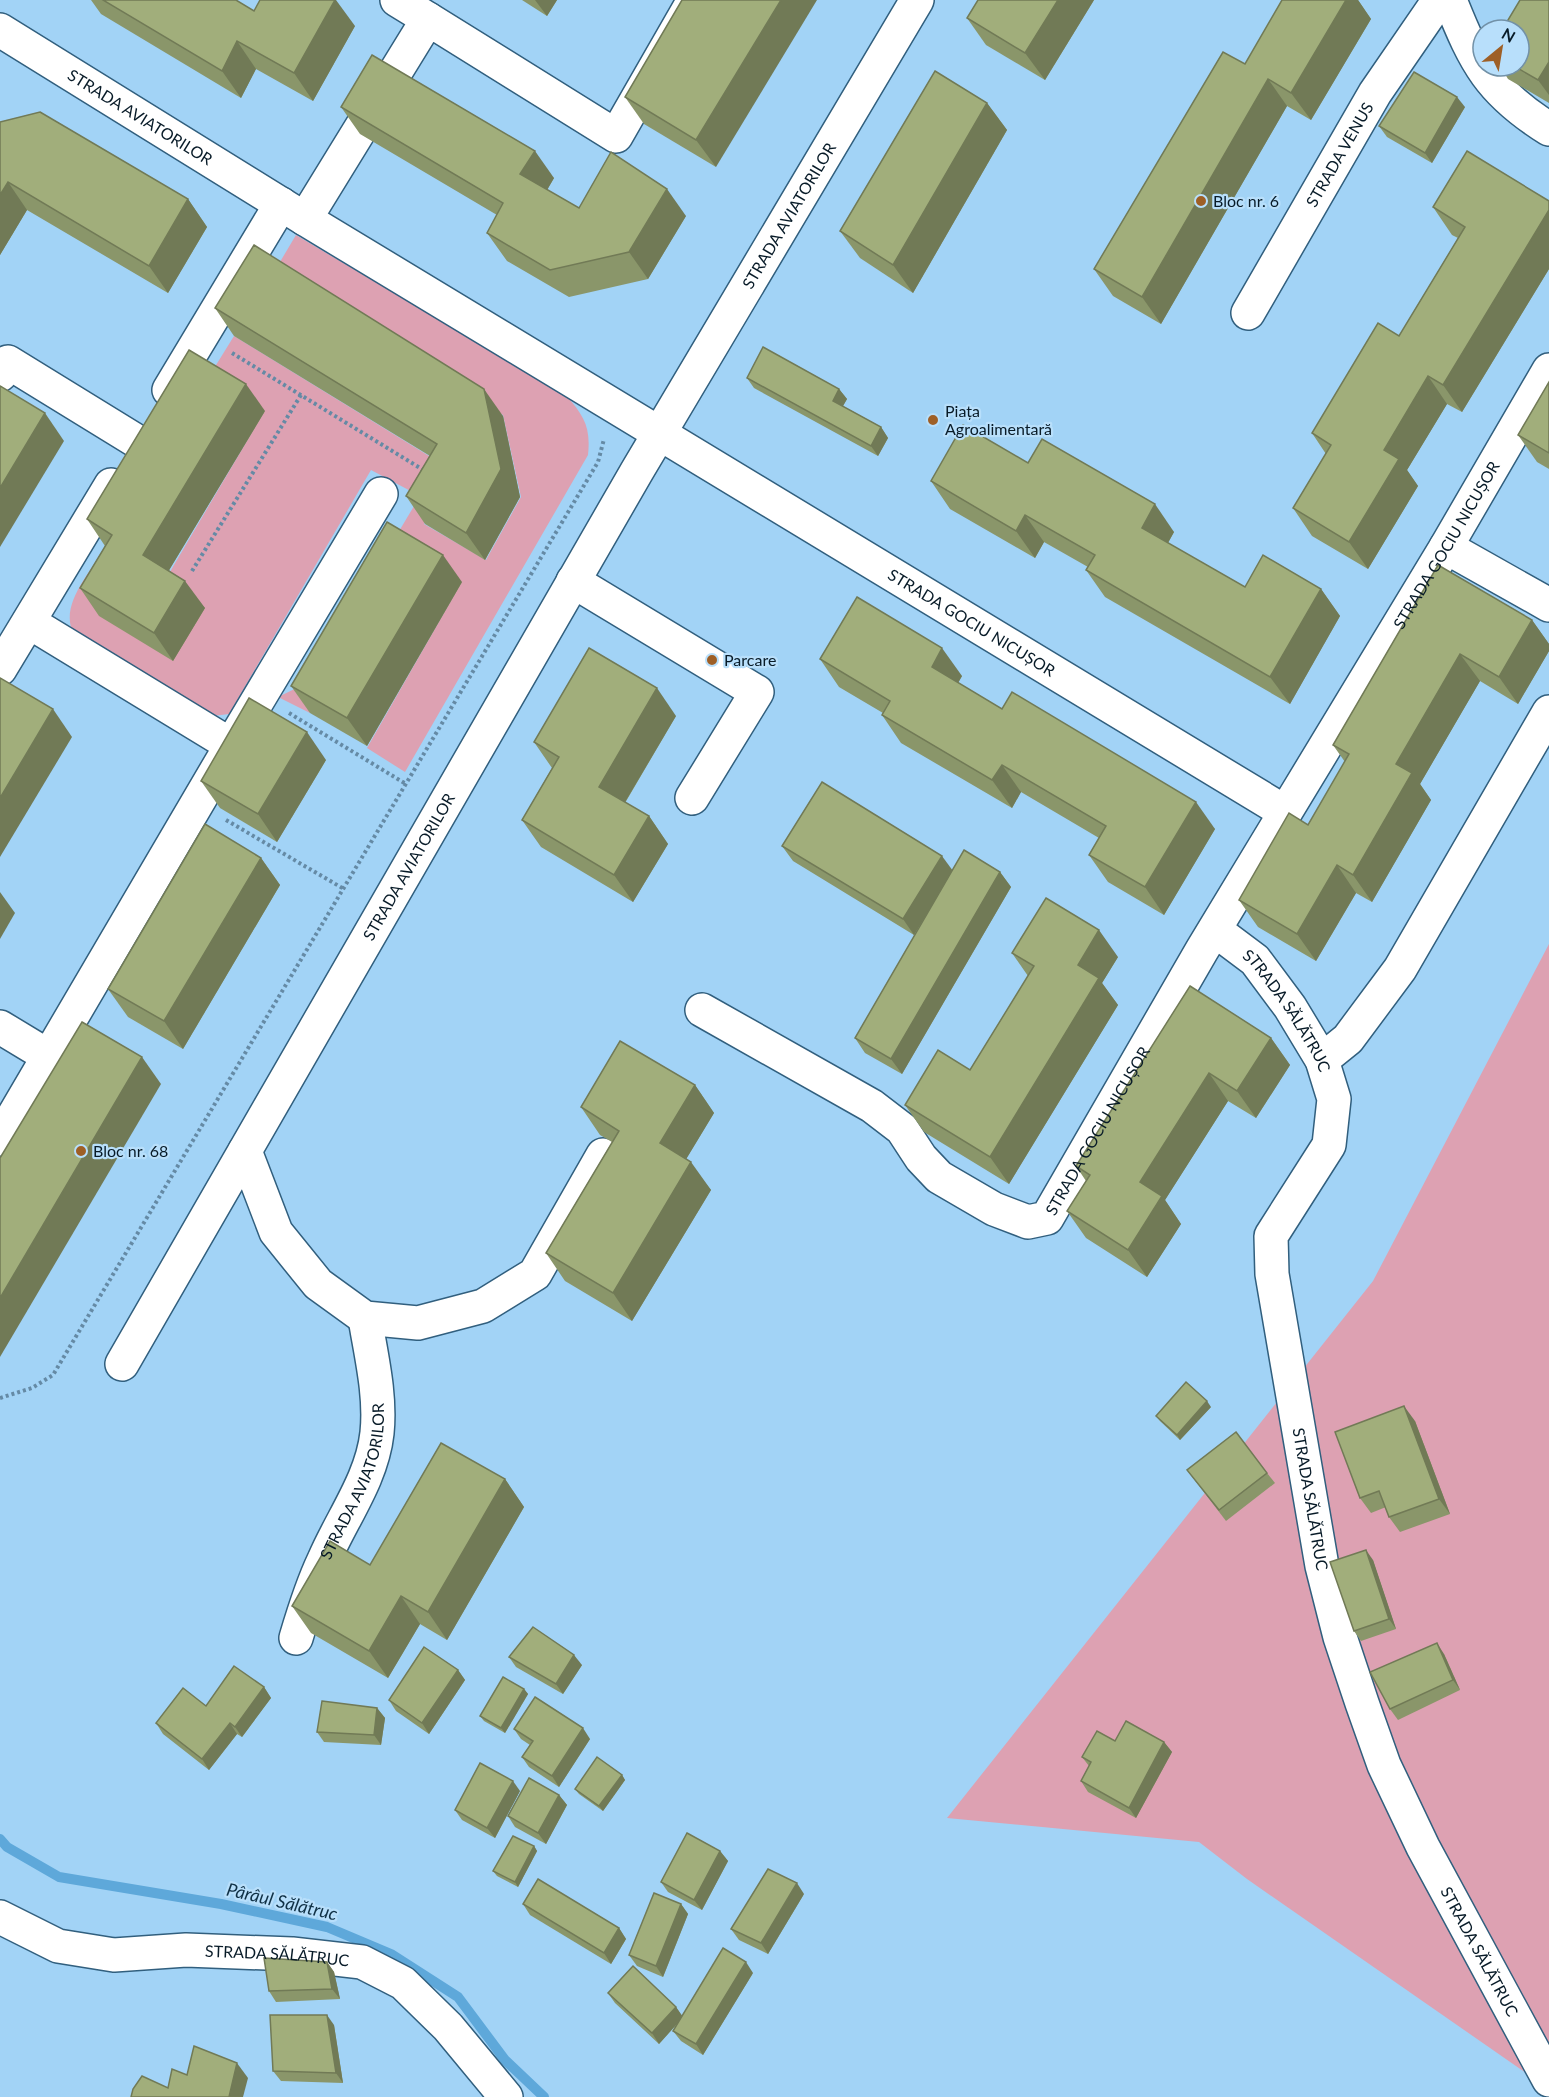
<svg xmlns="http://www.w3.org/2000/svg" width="1549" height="2097" font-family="Lato,sans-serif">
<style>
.green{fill:#dda1b2}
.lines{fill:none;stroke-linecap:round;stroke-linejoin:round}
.stream{stroke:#5ea8da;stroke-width:10}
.minor-casing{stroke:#315f7e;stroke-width:36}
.path{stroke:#658aa5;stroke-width:4;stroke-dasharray:3 3;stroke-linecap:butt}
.minor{stroke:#fff;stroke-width:33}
.wall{fill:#8a966a}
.shaded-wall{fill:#717a56}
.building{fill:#a1ae7b;stroke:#717a56;stroke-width:1.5}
.poi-dot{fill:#9e5f26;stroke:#b8dffb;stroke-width:2}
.labels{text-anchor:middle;stroke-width:4.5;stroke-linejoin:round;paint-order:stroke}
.street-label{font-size:16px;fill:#081b28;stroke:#b8dffb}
.poi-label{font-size:16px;fill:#081b28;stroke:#b8dffb;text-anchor:start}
.water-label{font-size:18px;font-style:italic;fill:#103146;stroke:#b8dffb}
</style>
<rect width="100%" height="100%" fill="#a2d3f6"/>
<!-- green -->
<g class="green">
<path d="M296 235 566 395C584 416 591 427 588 455L405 772 367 748 461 583 407 552 310 713 278 697 309 682 420 496 371 470 229 714 213 716 74 634C58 606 91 572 105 547L100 616 173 660 164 582 264 412 208 378 234 336 455 472 424 524 486 560 521 497 503 415 274 272Z"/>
<path d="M1549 944V2089L1247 1879 1199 1842 947 1818 1373 1281Z"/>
</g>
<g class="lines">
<!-- stream -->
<path class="stream" d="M0 1839 7 1847 59 1877 221 1904 327 1927 391 1954 458 1997 505 2060 544 2097"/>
<!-- minor casing -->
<g class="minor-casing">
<g id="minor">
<path d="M397 0 428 19"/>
<path d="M1450 0C1475 63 1490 92 1549 129"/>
<path id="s1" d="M0 30 305 219 1285 812"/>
<path d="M305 219 428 19 616 136 694 0"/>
<path id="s2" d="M1248 313 1375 93 1439 0"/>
<path d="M0 375 8 362 138 442"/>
<path d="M169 390 281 204"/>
<path d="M1446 547 1549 605"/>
<path d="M573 581 757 692 692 798"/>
<path d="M29 622 231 745 381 494"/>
<path d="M0 669 111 485"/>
<path id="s3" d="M1215 930 1255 960 1290 1007 1322 1060 1334 1099 1329 1145 1271 1236 1272 1274 1322 1566 1340 1637 1362 1703 1384 1765 1423 1847 1549 2080"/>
<path id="s4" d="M702 1010 872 1106 902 1129 921 1158 939 1177 994 1209 1028 1222 1047 1218 1202 950 1446 547 1549 370"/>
<path d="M0 1027 48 1056"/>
<path d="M1322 1060 1348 1039 1400 969 1549 712"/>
<path d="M0 1139 229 749"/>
<path d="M245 1151 276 1232 318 1284 365 1318 418 1323 483 1306 535 1274 603 1155"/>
<path id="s5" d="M122 1364 637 471 917 0"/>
<path id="s6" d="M296 1638C304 1611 312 1585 324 1560 342 1518 372 1479 377 1433 381 1395 371 1355 365 1318"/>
<path id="s7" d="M0 1917 58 1946 114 1955 186 1950 292 1954 362 1962 403 1983 448 2027 506 2097"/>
</g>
</g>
<!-- path -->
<g class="path">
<path d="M232 353 425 471"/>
<path d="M192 571 301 395"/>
<path d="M289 713 406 784"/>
<path d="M226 820 344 889"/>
<path d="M0 1398 32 1388 53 1375 598 462 604 439"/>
</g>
<!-- minor -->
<use href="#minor" class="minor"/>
</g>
<!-- wall -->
<g class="wall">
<path d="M91 0H236L254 11 355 26 313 101 256 69 241 98 101 14Z"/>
<path d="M522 0H557L547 16Z"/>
<path d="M682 0 716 167 644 124 625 97Z"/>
<path d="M1094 0 1045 80 986 45 967 18Z"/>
<path d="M1346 0H1358L1371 19 1311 120 1287 106 1161 324 1113 296 1094 269 1245 64Z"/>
<path d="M1549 0V103L1508 79 1500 66H1519Z"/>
<path d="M987 103 1007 130 913 293 860 258 840 231Z"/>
<path d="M341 107 554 178 547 190 579 208 686 216 648 279 569 297 507 261 487 233 497 215 360 134Z"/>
<path d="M1465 107 1432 163 1387 137 1379 126Z"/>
<path d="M0 122 188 199 207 227 168 293 27 210 0 255Z"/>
<path d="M1549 201V269L1462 412 1447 404 1407 470 1418 486 1368 569 1312 536 1293 508 1326 454 1312 433 1399 336 1458 238 1452 235 1433 207Z"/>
<path d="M215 308 503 416 520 497 485 560 425 524 406 496 430 456 234 336Z"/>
<path d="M747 378 839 389 847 399 843 406 881 427 888 438 878 456 754 388Z"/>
<path d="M1549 382V469L1537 462 1518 435Z"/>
<path d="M265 411 169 570 205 608 173 661 99 616 80 588 105 546 87 519Z"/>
<path d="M1028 463 1174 532 1168 543 1245 587 1321 589 1340 616 1290 704 1105 597 1086 570 1088 567 1044 542 1035 558 950 509 931 481Z"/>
<path d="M1438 565 1532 620 1549 644V651L1518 704 1480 681 1420 784 1431 800 1372 902 1356 893 1316 961 1258 927 1239 900 1308 825 1345 762 1333 745Z"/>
<path d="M462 582 367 746 310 713 291 686Z"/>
<path d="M820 659 962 676 958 683 1002 709 1215 829 1164 915 1108 882 1089 855 1099 838 1021 792 1012 808 901 743 882 715 883 713 839 687Z"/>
<path d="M676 716 625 803 649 816 668 844 633 902 541 847 522 820 552 768 534 742Z"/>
<path d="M326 760 277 842 220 808 201 781Z"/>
<path d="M782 846 952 871 1000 872 1011 887 902 1074 865 1053 855 1038 948 878 914 935 793 861Z"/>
<path d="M261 858 280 885 183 1049 128 1017 108 989Z"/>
<path d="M1012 953 1118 957 1102 983 1118 1005 1009 1184 924 1132 905 1105 970 1070 1028 976Z"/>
<path d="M1190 986 1271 1038 1290 1065 1256 1118 1228 1101 1165 1200 1181 1224 1147 1277 1086 1238 1067 1211 1086 1181 1076 1166Z"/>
<path d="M695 1085 714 1113 686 1159 711 1190 632 1321 565 1281 546 1253 612 1142 600 1135 581 1107Z"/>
<path d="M1211 1407 1180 1440 1160 1421 1156 1416Z"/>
<path d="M1415 1421 1450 1514 1400 1532 1389 1517 1386 1507 1371 1513 1360 1498Z"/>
<path d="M1187 1470 1267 1473 1275 1483 1226 1521Z"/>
<path d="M505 1479 524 1507 447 1640 420 1624 388 1678 311 1633 292 1606 370 1565Z"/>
<path d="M1373 1560 1396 1629 1361 1641 1354 1631Z"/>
<path d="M1444 1654 1460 1690 1398 1720 1390 1709Z"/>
<path d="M509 1657 582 1665 563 1694 516 1667Z"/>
<path d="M458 1670 465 1680 429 1734 396 1711 389 1700Z"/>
<path d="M264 1687 271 1698 242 1737 237 1734 209 1770 163 1734 156 1723Z"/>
<path d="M524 1689 528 1694 505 1733 484 1721 480 1716Z"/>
<path d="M377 1708 385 1718 381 1745 324 1742 317 1732Z"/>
<path d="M514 1729 590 1739 559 1787 529 1767 522 1757 530 1745 521 1739Z"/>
<path d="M1115 1741 1164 1742 1172 1752 1136 1818 1088 1792 1081 1781 1089 1766 1082 1757Z"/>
<path d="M622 1775 625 1780 603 1811 579 1794 575 1789Z"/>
<path d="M520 1791 495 1838 462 1820 455 1810Z"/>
<path d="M559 1795 567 1805 546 1844 515 1827 508 1816Z"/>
<path d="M534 1846 537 1851 518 1887 497 1876 493 1871Z"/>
<path d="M720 1851 728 1861 702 1910 668 1892 661 1882Z"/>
<path d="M804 1894 768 1954 739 1940 731 1929Z"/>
<path d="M523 1904 619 1928 626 1939 611 1964 530 1915Z"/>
<path d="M681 1904 688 1914 663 1977 637 1966 629 1955Z"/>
<path d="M327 1962 334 1972 340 1999 276 2002 269 1991Z"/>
<path d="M753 1973 703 2055 681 2041 673 2031 678 2023 659 2044 615 2003 608 1993 676 2007 682 2016Z"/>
<path d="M334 2025 343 2083 281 2081 273 2071Z"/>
</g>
<!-- shaded-wall -->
<g class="shaded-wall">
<path d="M335 0H336L355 26 313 101 294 73Z"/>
<path d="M535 0H557L547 16Z"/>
<path d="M781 0H817L716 167 696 140Z"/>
<path d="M1058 0H1094L1045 80 1025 53Z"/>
<path d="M1346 0H1358L1371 19 1311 120 1291 93Z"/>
<path d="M237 41 256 69 241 98 222 71Z"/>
<path d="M1549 62V95L1538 80Z"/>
<path d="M1268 79 1287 106 1161 324 1142 297Z"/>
<path d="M1457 97 1465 107 1432 163 1425 153Z"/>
<path d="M987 103 1007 130 913 293 893 265Z"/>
<path d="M535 151 554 178 540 202 520 174Z"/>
<path d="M8 182 27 210 0 255V195Z"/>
<path d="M667 189 686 216 648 279 629 252Z"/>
<path d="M188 199 207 227 168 293 149 266Z"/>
<path d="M1549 210V269L1462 412 1443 385Z"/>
<path d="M1428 376 1447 404 1407 470 1418 486 1368 569 1349 542 1384 450Z"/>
<path d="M246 384 265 411 162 582 143 555Z"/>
<path d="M484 389 503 416 520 497 485 560 466 533Z"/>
<path d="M839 389 847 399 840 411 833 401Z"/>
<path d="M45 413 64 441 0 547V488Z"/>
<path d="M881 427 888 438 878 456 871 446Z"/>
<path d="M1155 504 1174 532 1161 555 1142 528Z"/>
<path d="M1025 515 1044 542 1035 558 1016 531Z"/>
<path d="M443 555 462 582 367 746 347 718Z"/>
<path d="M185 581 205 608 173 661 154 633Z"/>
<path d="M1321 589 1340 616 1290 704 1270 677Z"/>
<path d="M1532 620 1549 644V651L1518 704 1499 677Z"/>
<path d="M942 648 962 676 951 695 932 667Z"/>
<path d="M1460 654 1480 681 1420 784 1431 800 1372 902 1353 875 1396 764Z"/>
<path d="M657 688 676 716 618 814 599 787Z"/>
<path d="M53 709 72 737 0 857V798Z"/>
<path d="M307 732 326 760 277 842 258 814Z"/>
<path d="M1002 765 1021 792 1012 808 992 780Z"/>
<path d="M1196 802 1215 829 1164 915 1145 887Z"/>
<path d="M649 816 668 844 633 902 614 875Z"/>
<path d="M942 856 953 871 914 935 903 919Z"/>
<path d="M261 858 280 885 183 1049 164 1021Z"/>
<path d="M1337 865 1356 893 1316 961 1297 934Z"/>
<path d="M1000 872 1011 887 902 1074 891 1059Z"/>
<path d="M0 892 15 913 0 939Z"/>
<path d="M1099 930 1118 957 1102 983 1118 1005 1009 1184 990 1157 1078 965Z"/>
<path d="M1271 1038 1290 1065 1256 1118 1237 1091Z"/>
<path d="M142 1057 161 1084 0 1357V1298Z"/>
<path d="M1209 1073 1228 1101 1165 1200 1181 1224 1147 1277 1128 1250 1140 1182Z"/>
<path d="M695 1085 714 1113 679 1171 660 1143Z"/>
<path d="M691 1162 711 1190 632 1321 613 1293Z"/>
<path d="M1207 1401 1211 1407 1180 1440 1177 1435Z"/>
<path d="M1404 1406 1415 1421 1450 1514 1439 1499Z"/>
<path d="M505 1479 524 1507 447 1640 428 1612Z"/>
<path d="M1366 1550 1373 1560 1396 1629 1389 1619Z"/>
<path d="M401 1596 420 1624 388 1678 369 1651Z"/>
<path d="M1437 1643 1444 1654 1460 1690 1453 1680Z"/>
<path d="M574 1655 582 1665 563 1694 556 1684Z"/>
<path d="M458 1670 465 1680 429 1734 422 1723Z"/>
<path d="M264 1687 271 1698 242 1737 235 1727Z"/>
<path d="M524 1689 528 1694 505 1733 501 1728Z"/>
<path d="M377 1708 385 1718 381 1745 374 1735Z"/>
<path d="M230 1723 237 1734 209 1770 202 1759Z"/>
<path d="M583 1728 590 1739 559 1787 552 1776Z"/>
<path d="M1164 1742 1172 1752 1136 1818 1129 1808Z"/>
<path d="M622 1775 625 1780 603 1811 599 1806Z"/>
<path d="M513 1781 520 1791 495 1838 487 1828Z"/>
<path d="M559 1795 567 1805 546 1844 538 1833Z"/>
<path d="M534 1846 537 1851 518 1887 515 1882Z"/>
<path d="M720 1851 728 1861 702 1910 694 1900Z"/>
<path d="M797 1883 804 1894 768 1954 761 1943Z"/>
<path d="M681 1904 688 1914 663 1977 656 1966Z"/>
<path d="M619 1928 626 1939 611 1964 604 1953Z"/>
<path d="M327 1962 334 1972 340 1999 332 1989Z"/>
<path d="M746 1962 753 1973 703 2055 696 2044Z"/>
<path d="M676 2007 683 2017 659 2044 652 2033Z"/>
<path d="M327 2015 334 2025 343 2083 336 2073Z"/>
<path d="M237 2063 248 2078 243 2097H229Z"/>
</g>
<!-- building -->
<g class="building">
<path d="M103 0H236L254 11 260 0H335L294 73 237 41 222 71Z"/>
<path d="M682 0H781L696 140 625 97Z"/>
<path d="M978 0H1058L1025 53 967 18Z"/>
<path d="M1282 0H1346L1291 93 1268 79 1142 297 1094 269 1223 52 1245 64Z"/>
<path d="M1520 0H1549V62L1538 80 1514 66H1519V30H1502Z"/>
<path d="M372 55 535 151 520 174 579 208 611 152 667 189 629 252 550 270 487 233 503 203 341 107Z"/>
<path d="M935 71 987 103 893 265 840 231Z"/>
<path d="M1414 72 1457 97 1425 153 1379 126Z"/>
<path d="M40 112 188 199 149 266 8 182 0 195V122Z"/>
<path d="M1467 151 1549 201V210L1443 385 1428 376 1384 450 1399 459 1349 542 1293 508 1331 445 1312 433 1378 323 1399 336 1465 227 1433 207Z"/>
<path d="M254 245 484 389 501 469 466 533 406 496 437 444 215 308Z"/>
<path d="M763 347 839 389 833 401 881 427 871 446 747 378Z"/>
<path d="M189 350 246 384 143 555 185 581 154 633 80 588 112 535 87 519Z"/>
<path d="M1549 382V453L1518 435Z"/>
<path d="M0 386 45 413 0 488Z"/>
<path d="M963 425 1028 463 1042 439 1155 504 1142 528 1245 587 1263 555 1321 589 1270 677 1086 570 1095 555 1025 515 1016 531 931 481Z"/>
<path d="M387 522 443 555 347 718 291 686Z"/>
<path d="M1438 565 1532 620 1499 677 1460 654 1396 764 1412 773 1353 875 1337 865 1297 934 1239 900 1289 813 1308 825 1349 754 1333 745Z"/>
<path d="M857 597 942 648 932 667 1002 709 1012 692 1196 802 1145 887 1089 855 1106 826 1002 765 992 780 882 715 890 701 820 659Z"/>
<path d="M589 648 657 688 599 787 649 816 614 875 522 820 559 757 534 742Z"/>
<path d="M0 678 53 709 0 798Z"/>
<path d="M249 698 307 732 258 814 201 781Z"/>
<path d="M822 782 942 856 903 919 782 846Z"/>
<path d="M205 824 261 858 164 1021 108 989Z"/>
<path d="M964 850 1000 872 891 1059 855 1038Z"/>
<path d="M1046 898 1099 930 1078 965 1099 978 990 1157 905 1105 938 1050 970 1070 1034 966 1012 953Z"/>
<path d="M1190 986 1271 1038 1237 1091 1209 1073 1140 1182 1162 1196 1128 1250 1067 1211 1090 1175 1076 1166Z"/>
<path d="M82 1022 142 1057 0 1298V1158Z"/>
<path d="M620 1041 695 1085 660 1143 691 1162 613 1293 546 1253 619 1131 581 1107Z"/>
<path d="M1186 1382 1207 1401 1177 1435 1156 1416Z"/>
<path d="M1404 1406 1439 1499 1389 1517 1379 1491 1360 1498 1335 1432Z"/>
<path d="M1236 1432 1267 1473 1219 1510 1187 1470Z"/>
<path d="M441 1443 505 1479 428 1612 401 1596 369 1651 292 1606 330 1541 370 1565Z"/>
<path d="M1366 1550 1389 1619 1354 1631 1330 1562Z"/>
<path d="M533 1627 574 1655 556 1684 509 1657Z"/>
<path d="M1437 1643 1453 1680 1390 1709 1370 1672Z"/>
<path d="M424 1647 458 1670 422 1723 389 1700Z"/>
<path d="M234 1666 264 1687 235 1727 230 1723 202 1759 156 1723 183 1688 206 1706Z"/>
<path d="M503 1677 524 1689 501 1728 480 1716Z"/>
<path d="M535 1697 583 1728 552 1776 522 1757 533 1741 514 1729Z"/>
<path d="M322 1701 377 1708 374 1735 317 1732Z"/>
<path d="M1126 1721 1164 1742 1129 1808 1081 1781 1091 1762 1082 1757 1097 1731 1115 1741Z"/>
<path d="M597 1757 622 1775 599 1806 575 1789Z"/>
<path d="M480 1763 513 1781 487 1828 455 1810Z"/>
<path d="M529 1778 559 1795 538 1833 508 1816Z"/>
<path d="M687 1833 720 1851 694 1900 661 1882Z"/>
<path d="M513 1836 534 1846 515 1882 493 1871Z"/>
<path d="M768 1869 797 1883 761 1943 731 1929Z"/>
<path d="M538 1879 619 1928 604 1953 523 1904Z"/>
<path d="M654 1893 681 1904 656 1966 629 1955Z"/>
<path d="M723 1948 746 1962 696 2044 673 2031Z"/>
<path d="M264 1958 327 1962 332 1989 269 1991Z"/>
<path d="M633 1966 676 2007 652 2033 608 1993Z"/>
<path d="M270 2015H327L336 2073 273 2071Z"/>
<path d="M194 2046 237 2063 229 2097H131L133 2089 142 2076 168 2088 172 2069 187 2075Z"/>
</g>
<!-- markers -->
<g class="poi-dot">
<circle cx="1201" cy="201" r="6"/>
<circle cx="933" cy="420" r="6"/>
<circle cx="712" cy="660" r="6"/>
<circle cx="81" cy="1151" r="6"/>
</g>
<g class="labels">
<!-- street labels -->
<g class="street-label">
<text dy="6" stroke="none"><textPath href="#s1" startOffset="165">STRADA AVIATORILOR</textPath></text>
<text dy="6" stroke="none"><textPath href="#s2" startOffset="183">STRADA VENUS</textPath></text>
<text dy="6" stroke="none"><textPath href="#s5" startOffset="1328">STRADA AVIATORILOR</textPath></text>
<text dy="6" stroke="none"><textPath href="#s4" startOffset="1196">STRADA GOCIU NICUȘOR</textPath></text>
<text dy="6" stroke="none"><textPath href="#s1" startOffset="1138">STRADA GOCIU NICUȘOR</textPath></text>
<text dy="6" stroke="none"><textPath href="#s5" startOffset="574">STRADA AVIATORILOR</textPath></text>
<text dy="6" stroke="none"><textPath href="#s3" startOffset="110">STRADA SĂLĂTRUC</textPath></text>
<text dy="6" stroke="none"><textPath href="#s4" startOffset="514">STRADA GOCIU NICUȘOR</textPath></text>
<text dy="6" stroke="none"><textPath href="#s6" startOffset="168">STRADA AVIATORILOR</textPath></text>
<text dy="6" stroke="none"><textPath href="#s3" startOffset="632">STRADA SĂLĂTRUC</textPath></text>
<text dy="6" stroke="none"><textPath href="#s3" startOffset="1118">STRADA SĂLĂTRUC</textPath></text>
<text dy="6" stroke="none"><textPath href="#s7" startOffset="285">STRADA SĂLĂTRUC</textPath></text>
</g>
<!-- poi labels -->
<g class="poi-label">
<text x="1213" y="207">Bloc nr. 6</text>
<text x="945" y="417">Piața<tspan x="945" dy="18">Agroalimentară</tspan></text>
<text x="724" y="666">Parcare</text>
<text x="93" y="1157">Bloc nr. 68</text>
</g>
<!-- water labels -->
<g class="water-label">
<text transform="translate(282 1902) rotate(13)" y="6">Pârâul Sălătruc</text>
</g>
</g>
<!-- north arrow -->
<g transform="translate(1501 48) rotate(30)"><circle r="28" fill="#b8dffb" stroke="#7291a7" stroke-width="1.5"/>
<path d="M0-4.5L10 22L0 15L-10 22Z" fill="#9e5f26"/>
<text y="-9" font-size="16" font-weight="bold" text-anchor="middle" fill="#081b28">N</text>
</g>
</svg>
